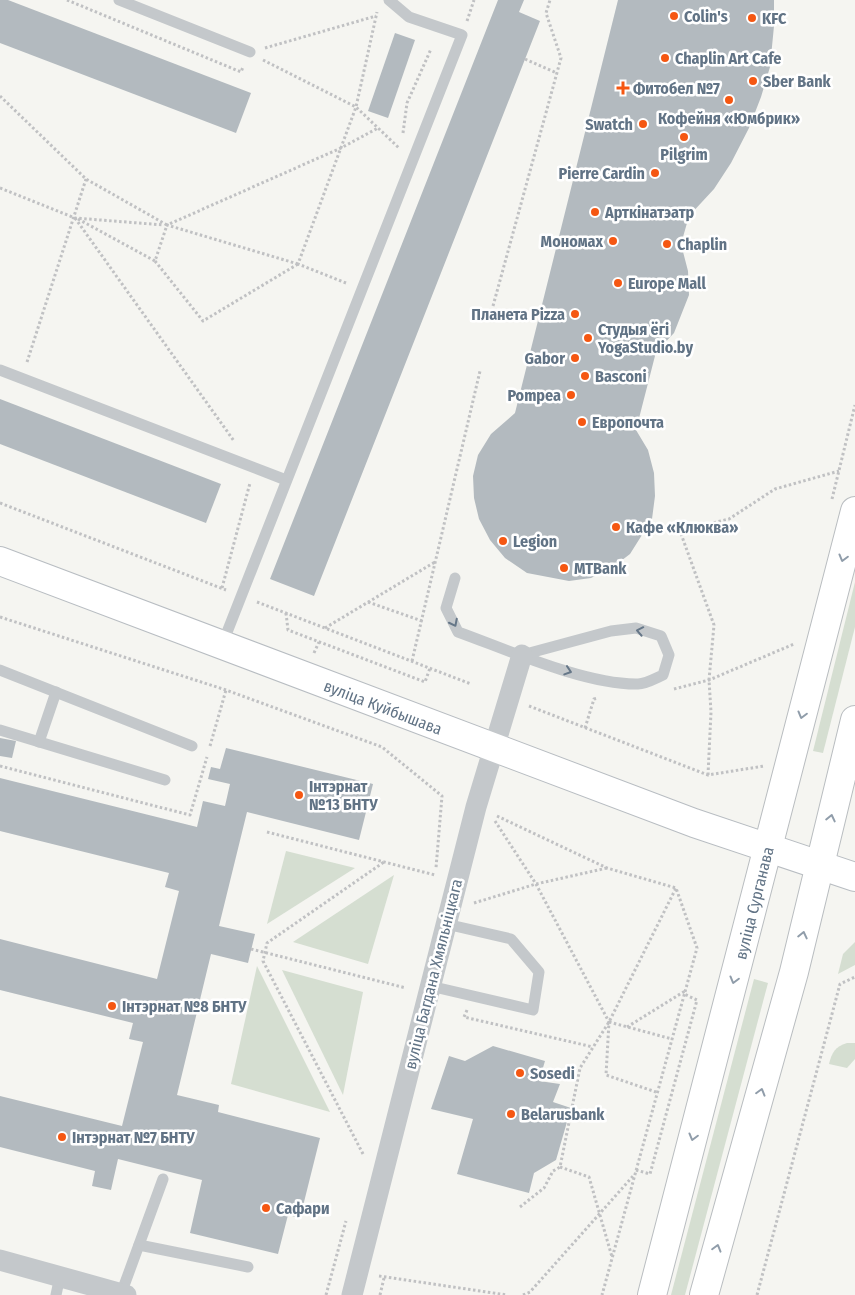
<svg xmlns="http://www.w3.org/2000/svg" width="855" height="1295" font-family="'Fira Sans Condensed',sans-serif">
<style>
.green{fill:#d5ded1}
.building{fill:#b3babf}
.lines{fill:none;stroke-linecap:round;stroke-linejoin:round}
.secondary-casing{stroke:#b8bdc2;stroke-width:30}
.primary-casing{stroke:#b9bdc0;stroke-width:30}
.path{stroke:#c0c1c3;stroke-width:3;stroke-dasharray:2.5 2.5;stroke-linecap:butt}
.service{stroke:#c4c8cb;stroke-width:11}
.minor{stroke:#c4c8cb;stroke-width:21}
.secondary{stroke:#fff;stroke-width:28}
.primary{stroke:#fff;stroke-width:28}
.oneway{stroke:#909daa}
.oneway2{stroke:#678}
.poi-dot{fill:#f55712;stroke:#fff;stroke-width:2}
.labels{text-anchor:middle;stroke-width:5;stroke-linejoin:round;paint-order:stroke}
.poi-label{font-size:16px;font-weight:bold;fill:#617385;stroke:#fff;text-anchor:start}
.street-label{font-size:16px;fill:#617385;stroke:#fff}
</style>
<rect width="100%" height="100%" fill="#f5f5f1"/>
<!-- green -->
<g class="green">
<path d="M855 582V627L823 753 813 751Z"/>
<path d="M286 851 355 868 267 924Z"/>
<path d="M394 875 368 964 293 942Z"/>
<path d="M855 942V965L838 974 843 954Z"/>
<path d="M257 966 330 1112 231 1084Z"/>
<path d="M282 970 363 992 343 1095Z"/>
<path d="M754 979 768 983 685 1295H671Z"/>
<path d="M847 1043H855V1059L847 1068 829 1064C832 1052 835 1047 847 1043Z"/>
</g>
<!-- building -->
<g class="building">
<path d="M0 0H8L251 93 236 133 0 43Z"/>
<path d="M498 0H524L519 12 540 21 314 596 270 579Z"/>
<path d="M618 0H774V26L770 67 761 97 749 128 731 163 714 189 689 216 681 244 688 271 689 295 674 333 656 352 636 430 648 450 654 473 655 496 652 519 630 554 613 567 591 578 569 581 527 573 505 558 490 540 479 519 474 498 473 476 478 455 491 434 515 413Z"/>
<path d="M395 33 415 40 388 118 368 111Z"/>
<path d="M0 399 221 484 206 523 0 444Z"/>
<path d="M0 738 16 741 12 758 0 756Z"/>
<path d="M226 748 373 784 359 840 247 812 219 926 255 934 248 963 211 954 177 1095 219 1105 218 1112 320 1138 300 1218 288 1215 278 1254 190 1233 202 1180 118 1159 111 1190 92 1186 95 1171 0 1147V1096L122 1126 143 1042 129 1039 133 1023 0 990V939L157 979 179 891 165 887 169 873 0 831V778L197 827 203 801 225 806 230 784 208 779 211 767 220 769Z"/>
<path d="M493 1046 545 1061 539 1081 560 1084 553 1102 571 1108 556 1160 534 1173 529 1193 457 1174 473 1119 431 1109 449 1056 465 1061Z"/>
</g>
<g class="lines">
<!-- secondary casing -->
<g class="secondary-casing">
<path id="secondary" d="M0 561 694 823 855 877"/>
</g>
<!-- primary casing -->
<g class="primary-casing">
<g id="primary">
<path d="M652 1295 855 511"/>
<path d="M704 1295 794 972 855 720"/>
</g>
</g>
<!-- path -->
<g class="path">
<path d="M67 0 241 72 243 67"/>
<path d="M467 21 474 0"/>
<path d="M265 48 376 16"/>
<path d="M525 59 557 73"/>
<path d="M263 60 356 107 399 148"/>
<path d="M0 96 86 179 167 225"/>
<path d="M403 133 407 103 431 49"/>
<path d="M0 188 75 218 164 225"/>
<path d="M75 218 234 441"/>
<path d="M78 219 155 261 167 225"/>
<path d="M155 261 203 321 298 264"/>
<path d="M298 264 167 225 341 148 378 128"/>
<path d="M346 283 298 264 356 107 377 12"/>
<path d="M493 306 561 58 546 13 550 0"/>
<path d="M27 362 86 179"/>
<path d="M832 499 855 405"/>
<path d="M0 503 226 590"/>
<path d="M222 588 250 483"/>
<path d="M257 602 471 684"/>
<path d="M368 602 422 621"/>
<path d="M286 613 288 630 425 682 430 668"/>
<path d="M0 617 226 690 382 747 442 796 436 868"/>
<path d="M325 628 435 562"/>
<path d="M314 653 319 642"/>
<path d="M412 661 480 371"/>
<path d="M674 689 709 680 794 644"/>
<path d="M529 706 708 775 764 766"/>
<path d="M585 728 594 699 598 698"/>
<path d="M210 746 226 690"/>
<path d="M0 766 190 815 207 757"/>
<path d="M708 775 711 712 709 680 714 625 680 531 729 519 775 489 839 471"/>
<path d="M497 816 607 868 676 888 697 948 602 1295"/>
<path d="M495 821 536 884 609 1022 606 1075 656 1092"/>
<path d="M267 832 435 875"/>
<path d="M474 903 536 884 607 868"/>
<path d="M251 949 406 988"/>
<path d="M467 1010 464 1017 593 1047"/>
<path d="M609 1022 672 1039"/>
<path d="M627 1027 685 991"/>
<path d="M363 1154 263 961 267 943 384 862"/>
<path d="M560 1167 589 1177 612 1257"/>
<path d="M636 1170 650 1174 697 1000 684 994"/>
<path d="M520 1207 544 1188 553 1171 560 1167 580 1068 609 1022 676 888"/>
<path d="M379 1276 507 1295"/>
<path d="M326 1295 346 1221"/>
<path d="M380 1295 384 1278"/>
<path d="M523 1295 530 1292 634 1175"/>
<path d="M757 1295 840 984 855 977"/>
</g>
<!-- service -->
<g class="service">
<path d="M119 0 250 52"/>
<path d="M0 370 286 480"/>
<path d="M455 578 446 608 458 632C508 650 586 685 638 684 646 684 656 678 663 675L669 655 661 636 636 628 611 631 522 655"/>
<path d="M222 645 462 35 409 17 389 0"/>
<path d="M0 670 192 746"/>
<path d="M0 730 165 780"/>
<path d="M39 742 56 692"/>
<path d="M430 986 533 1010 539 972 511 939 446 924"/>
<path d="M139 1245 248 1267"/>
<path d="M121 1294 163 1179"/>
<path d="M56 1295 60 1276"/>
</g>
<!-- minor -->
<g class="minor">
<path d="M0 1260 126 1295"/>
<path d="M352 1295 476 807 522 655"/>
</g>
<!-- secondary -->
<use href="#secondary" class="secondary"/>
<!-- primary -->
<use href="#primary" class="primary"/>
</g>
<!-- one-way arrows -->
<defs><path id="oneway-chevron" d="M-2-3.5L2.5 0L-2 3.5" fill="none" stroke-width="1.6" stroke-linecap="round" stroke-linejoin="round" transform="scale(1.25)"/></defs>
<g class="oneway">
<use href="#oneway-chevron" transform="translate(843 558) rotate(105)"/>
<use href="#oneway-chevron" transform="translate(802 715) rotate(105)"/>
<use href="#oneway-chevron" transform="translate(831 818) rotate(-77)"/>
<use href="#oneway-chevron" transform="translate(803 935) rotate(-77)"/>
<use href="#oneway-chevron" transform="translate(734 980) rotate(105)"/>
<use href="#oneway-chevron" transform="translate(761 1092) rotate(-74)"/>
<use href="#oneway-chevron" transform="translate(693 1137) rotate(105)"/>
<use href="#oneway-chevron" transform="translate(717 1248) rotate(-74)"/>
</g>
<g class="oneway2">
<use href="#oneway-chevron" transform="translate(454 623) rotate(63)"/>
<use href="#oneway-chevron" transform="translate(640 631) rotate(-169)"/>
<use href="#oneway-chevron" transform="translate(568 671) rotate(18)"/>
</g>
<!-- markers -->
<g class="poi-dot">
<circle cx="674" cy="16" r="5"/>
<circle cx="752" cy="18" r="5"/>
<circle cx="665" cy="58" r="5"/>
<circle cx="753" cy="81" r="5"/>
<path d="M620.5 80.5h5v5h5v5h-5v5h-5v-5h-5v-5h5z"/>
<circle cx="729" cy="100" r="5"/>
<circle cx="643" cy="124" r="5"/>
<circle cx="684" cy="137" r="5"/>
<circle cx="655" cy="173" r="5"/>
<circle cx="595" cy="212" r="5"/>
<circle cx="613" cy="241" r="5"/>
<circle cx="667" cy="244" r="5"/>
<circle cx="618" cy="283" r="5"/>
<circle cx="575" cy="314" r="5"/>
<circle cx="588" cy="338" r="5"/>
<circle cx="575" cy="358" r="5"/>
<circle cx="585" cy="376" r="5"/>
<circle cx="571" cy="395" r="5"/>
<circle cx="582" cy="422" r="5"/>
<circle cx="616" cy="527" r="5"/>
<circle cx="503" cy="541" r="5"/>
<circle cx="564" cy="568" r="5"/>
<circle cx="299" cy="795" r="5"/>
<circle cx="112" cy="1006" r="5"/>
<circle cx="520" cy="1073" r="5"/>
<circle cx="511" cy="1114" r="5"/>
<circle cx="62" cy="1137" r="5"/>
<circle cx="266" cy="1208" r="5"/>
</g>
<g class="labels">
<!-- poi labels -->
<g class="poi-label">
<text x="684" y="22">Colin's</text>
<text x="762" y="24">KFC</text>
<text x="675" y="64">Chaplin Art Cafe</text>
<text x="763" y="87">Sber Bank</text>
<text x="633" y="94">Фитобел №7</text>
<text x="729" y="124" text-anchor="middle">Кофейня «Юмбрик»</text>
<text x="633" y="130" text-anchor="end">Swatch</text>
<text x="684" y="160" text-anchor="middle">Pilgrim</text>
<text x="645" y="179" text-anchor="end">Pierre Cardin</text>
<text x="605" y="218">Арткінатэатр</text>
<text x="603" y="247" text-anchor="end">Мономах</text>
<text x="677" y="250">Chaplin</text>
<text x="628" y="289">Europe Mall</text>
<text x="565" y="320" text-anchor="end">Планета Pizza</text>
<text x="598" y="335">Студыя ёгі<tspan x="598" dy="18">YogaStudio.by</tspan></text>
<text x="565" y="364" text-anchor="end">Gabor</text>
<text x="595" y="382">Basconi</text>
<text x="561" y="401" text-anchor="end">Pompea</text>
<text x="592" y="428">Европочта</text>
<text x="626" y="533">Кафе «Клюква»</text>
<text x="513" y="547">Legion</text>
<text x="574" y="574">MTBank</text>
<text x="309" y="792">Інтэрнат<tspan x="309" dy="18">№13 БНТУ</tspan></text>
<text x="122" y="1012">Інтэрнат №8 БНТУ</text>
<text x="530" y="1079">Sosedi</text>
<text x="521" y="1120">Belarusbank</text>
<text x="72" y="1143">Інтэрнат №7 БНТУ</text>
<text x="276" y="1214">Сафари</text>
</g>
<!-- street labels -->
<g class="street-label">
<text transform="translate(383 707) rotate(21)" y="6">вуліца Куйбышава</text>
<text transform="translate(754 903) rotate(-76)" y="6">вуліца Сурганава</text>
<text transform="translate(433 974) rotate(-76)" y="6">вуліца Багдана Хмяльніцкага</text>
</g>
</g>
</svg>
